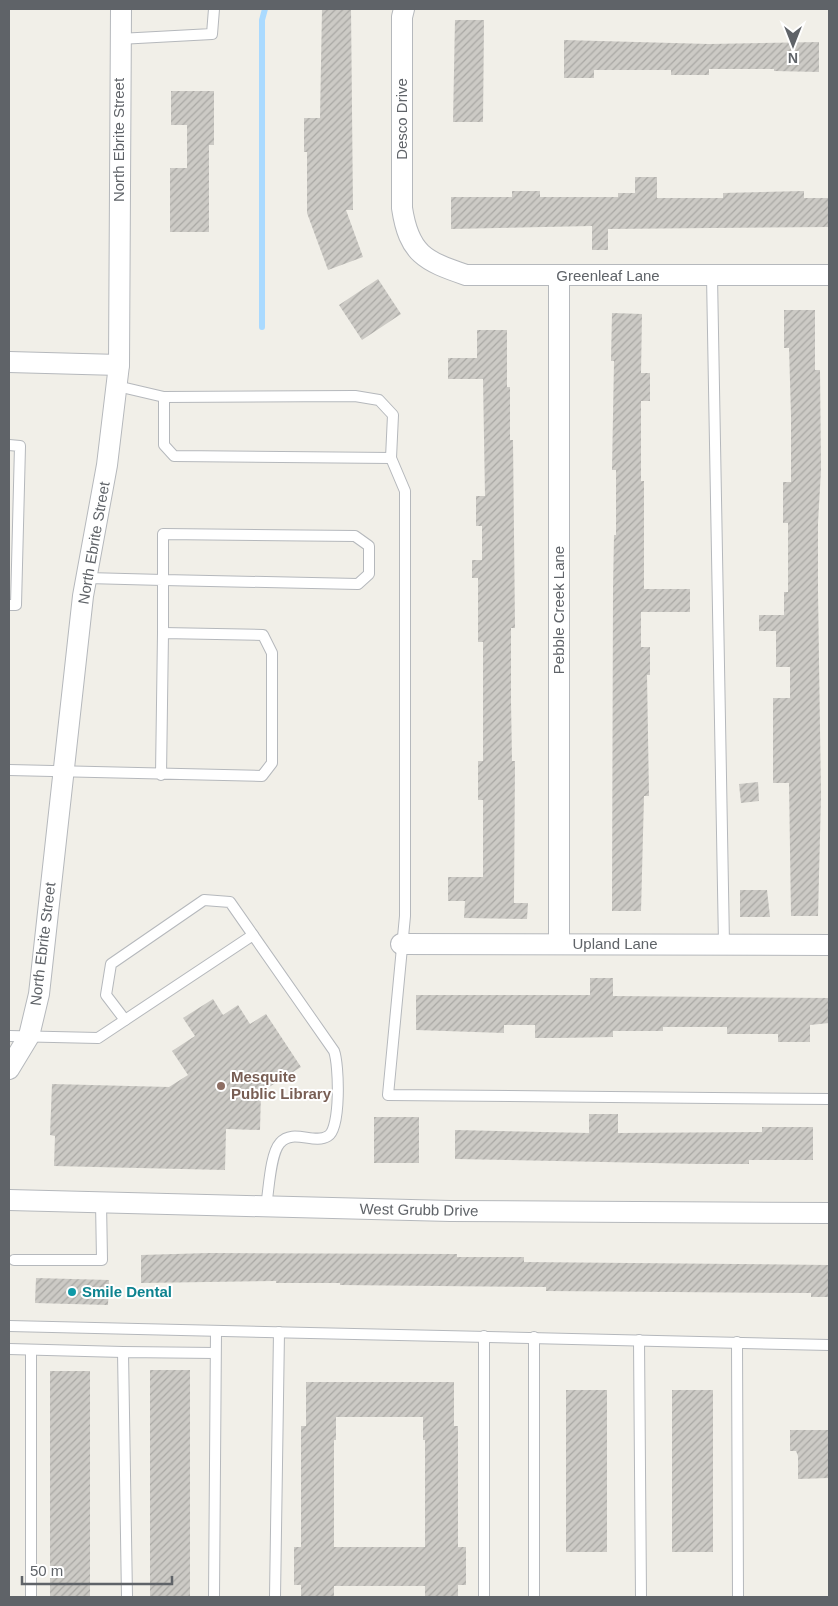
<svg xmlns="http://www.w3.org/2000/svg" width="838" height="1606" font-family="Helvetica,sans-serif">
<style>
.lines{fill:none;stroke-linecap:round;stroke-linejoin:round}
.stream{stroke:#aadaff;stroke-width:6}
.building{fill:url(#building-hatch);fill-rule:evenodd}
.lane-casing{stroke:#b5b8bc;stroke-width:12}
.street-casing{stroke:#b5b8bc;stroke-width:22}
.lane{stroke:#fff;stroke-width:10}
.street{stroke:#fff;stroke-width:20}
.education-dot{fill:#8d6e63;stroke:#fff;stroke-width:2}
.culture-dot{fill:#0f9aa8;stroke:#fff;stroke-width:2}
.labels{text-anchor:middle;stroke-width:4;stroke-linejoin:round;paint-order:stroke}
.street-label{font-size:15px;fill:#5f6368;stroke:#fff}
.education-label{font-size:15px;font-weight:bold;fill:#785e54;stroke:#fff;text-anchor:start}
.culture-label{font-size:15px;font-weight:bold;fill:#0d838f;stroke:#fff;text-anchor:start}
</style>
<defs>
<pattern id="building-hatch" width="6" height="6" patternUnits="userSpaceOnUse" patternTransform="scale(1.25)"><rect width="6" height="6" fill="#cccac5"/><path d="M-1 1l2-2M0 6l6-6M5 7l2-2" fill="none" stroke="#a9a8a4"/></pattern>
</defs>
<rect width="100%" height="100%" fill="#f1efe8"/>
<g class="lines">
<!-- stream -->
<path class="stream" d="M262 327V20L265 9"/>
</g>
<!-- building -->
<g class="building">
<path d="M322 9H351L353 210H346L363 257 328 270 307 213V152H304V118H320Z"/>
<path d="M455 20H484L483 122H453Z"/>
<path d="M564 40 709 44 819 42V72L774 71V69H709V75H671V70H594V78H564Z"/>
<path d="M171 91H214V145H209V232H170V168H187V125H171Z"/>
<path d="M635 177H657V198H723V193L804 191V198H829V227L608 229V250H592V226L451 229V197H512V191H540V197H618V193H635Z"/>
<path d="M378 279 401 314 362 340 339 305Z"/>
<path d="M784 310H815V370H820L821 470 818 523V592L821 796 818 916H791L789 783H773V698H790V667H776V631H759V615H784V592H788V523H783V482H791V415L789 348H784Z"/>
<path d="M612 313 642 314 641 373H650V401H641V481H644V589H690V612H641V647H650V675H647L649 796H644L641 911H612L613 589 614 535H616V470H612L614 361H611Z"/>
<path d="M477 330H507V387H510V440H513L515 628H511V702L512 761H515L514 903H528L527 919 464 918 465 901H448V877H483V800H478V761H483V642H478V578H472V560H482V526H476V496H485L483 379H448V358H477Z"/>
<path d="M758 782 759 801 741 803 739 784Z"/>
<path d="M740 890H767L770 917H740Z"/>
<path d="M590 978H613V996L829 998V1023L810 1025V1042H778V1034H727V1027H663V1031H613V1037L558 1038H535V1025H504V1033L416 1030V995H590Z"/>
<path d="M213 999 223 1015 238 1005 250 1024 266 1014 301 1067 261 1092 260 1130 226 1129 225 1170 54 1166 55 1136 50 1135 52 1084 169 1087 188 1075 172 1051 195 1036 183 1018Z"/>
<path d="M589 1114H618V1133L762 1132V1127H813V1160H749V1164H700L455 1159V1130L589 1133Z"/>
<rect x="374" y="1117" width="45" height="46"/>
<path d="M209 1253 457 1254V1257H524V1262L829 1265V1297H811V1293L546 1291V1287L340 1285V1283H276V1281L141 1283V1255Z"/>
<path d="M36 1278 109 1280 108 1305 35 1303Z"/>
<rect x="150" y="1370" width="40" height="227"/>
<rect x="50" y="1371" width="40" height="226"/>
<path d="M306 1382H454V1426H458V1547H466V1585H458V1597H425V1586H334V1597H301V1585H294V1547H301V1426H306ZM336 1417H423V1440H425V1547H334V1440H336Z"/>
<rect x="566" y="1390" width="41" height="162"/>
<rect x="672" y="1390" width="41" height="162"/>
<path d="M790 1430H829V1478L798 1479V1456L796 1451H790Z"/>
</g>
<g class="lines">
<!-- lane casing -->
<g class="lane-casing">
<g id="lane">
<path d="M119 39 212 34 214 9"/>
<path d="M712 276 724 944"/>
<path d="M117 386 164 397 355 396 379 400 393 415 391 458 174 456 164 445V397"/>
<path d="M9 445 20 446 16 605H9"/>
<path d="M391 458 405 491V916L388 1095 829 1099"/>
<path d="M163 534 355 536 369 546V574L358 584 163 580Z"/>
<path d="M87 578 163 580V633"/>
<path d="M9 770 262 776 272 763V653L263 635 163 633 161 775"/>
<path d="M125 1020 106 995 111 964 204 900 230 902 253 935"/>
<path d="M9 1036 98 1038 253 935 334 1051C339 1064 341 1129 328 1136 314 1145 293 1128 280 1143 270 1154 269 1190 266 1206"/>
<path d="M14 1260H102L101 1202"/>
<path d="M9 1326 829 1345"/>
<path d="M534 1337V1597"/>
<path d="M639 1340 641 1597"/>
<path d="M737 1342 738 1597"/>
<path d="M9 1349 123 1352"/>
<path d="M31 1350V1597"/>
<path d="M127 1597 123 1352 215 1353"/>
<path d="M214 1597 216 1331"/>
<path d="M275 1597 279 1332"/>
<path d="M484 1597V1336"/>
</g>
</g>
<!-- street casing -->
<g class="street-casing">
<g id="street">
<path d="M404 9 402 17V208C409 254 425 261 466 275H829"/>
<path d="M559 277V944"/>
<path d="M9 362 119 365"/>
<path d="M401 944 829 945"/>
<path d="M9 1069 29 1036 39 994 83 596 107 465 119 365 121 9"/>
<path d="M9 1200 450 1211 829 1213"/>
</g>
</g>
<!-- lane -->
<use href="#lane" class="lane"/>
<!-- street -->
<use href="#street" class="street"/>
</g>
<!-- markers -->
<circle class="education-dot" cx="221" cy="1086" r="5"/>
<circle class="culture-dot" cx="72" cy="1292" r="5"/>
<g class="labels">
<!-- street labels -->
<g class="street-label">
<text transform="translate(402 119) rotate(-90)" y="5">Desco Drive</text>
<text transform="translate(119 140) rotate(-90)" y="5">North Ebrite Street</text>
<text x="608" y="281">Greenleaf Lane</text>
<text transform="translate(94 543) rotate(-80)" y="5">North Ebrite Street</text>
<text transform="translate(559 610) rotate(-90)" y="5">Pebble Creek Lane</text>
<text transform="translate(43 944) rotate(-83)" y="5">North Ebrite Street</text>
<text x="615" y="949">Upland Lane</text>
<text transform="translate(419 1210) rotate(1)" y="5">West Grubb Drive</text>
</g>
<!-- education labels -->
<g class="education-label">
<text x="231" y="1082">Mesquite<tspan x="231" dy="17">Public Library</tspan></text>
</g>
<!-- culture labels -->
<g class="culture-label">
<text x="82" y="1297">Smile Dental</text>
</g>
</g>
<!-- border -->
<rect width="838" height="1606" fill="none" stroke="#5f6368" stroke-width="20"/>
<!-- north arrow -->
<g transform="translate(793 45) rotate(180)" stroke="#ffffff" stroke-width="4" paint-order="stroke">
<path d="M0-4L9 19L0 12L-9 19Z" fill="#5f6368"/>
<text y="-8" font-size="14" font-weight="bold" text-anchor="middle" fill="#5f6368">N</text>
</g>
<!-- scale -->
<path d="M22 1576v8h150v-8" fill="none" stroke="#5f6368" stroke-width="2.5"/>
<text x="30" y="1576" font-size="15" fill="#5f6368" stroke="#ffffff" stroke-width="4" paint-order="stroke">50 m</text>
</svg>
